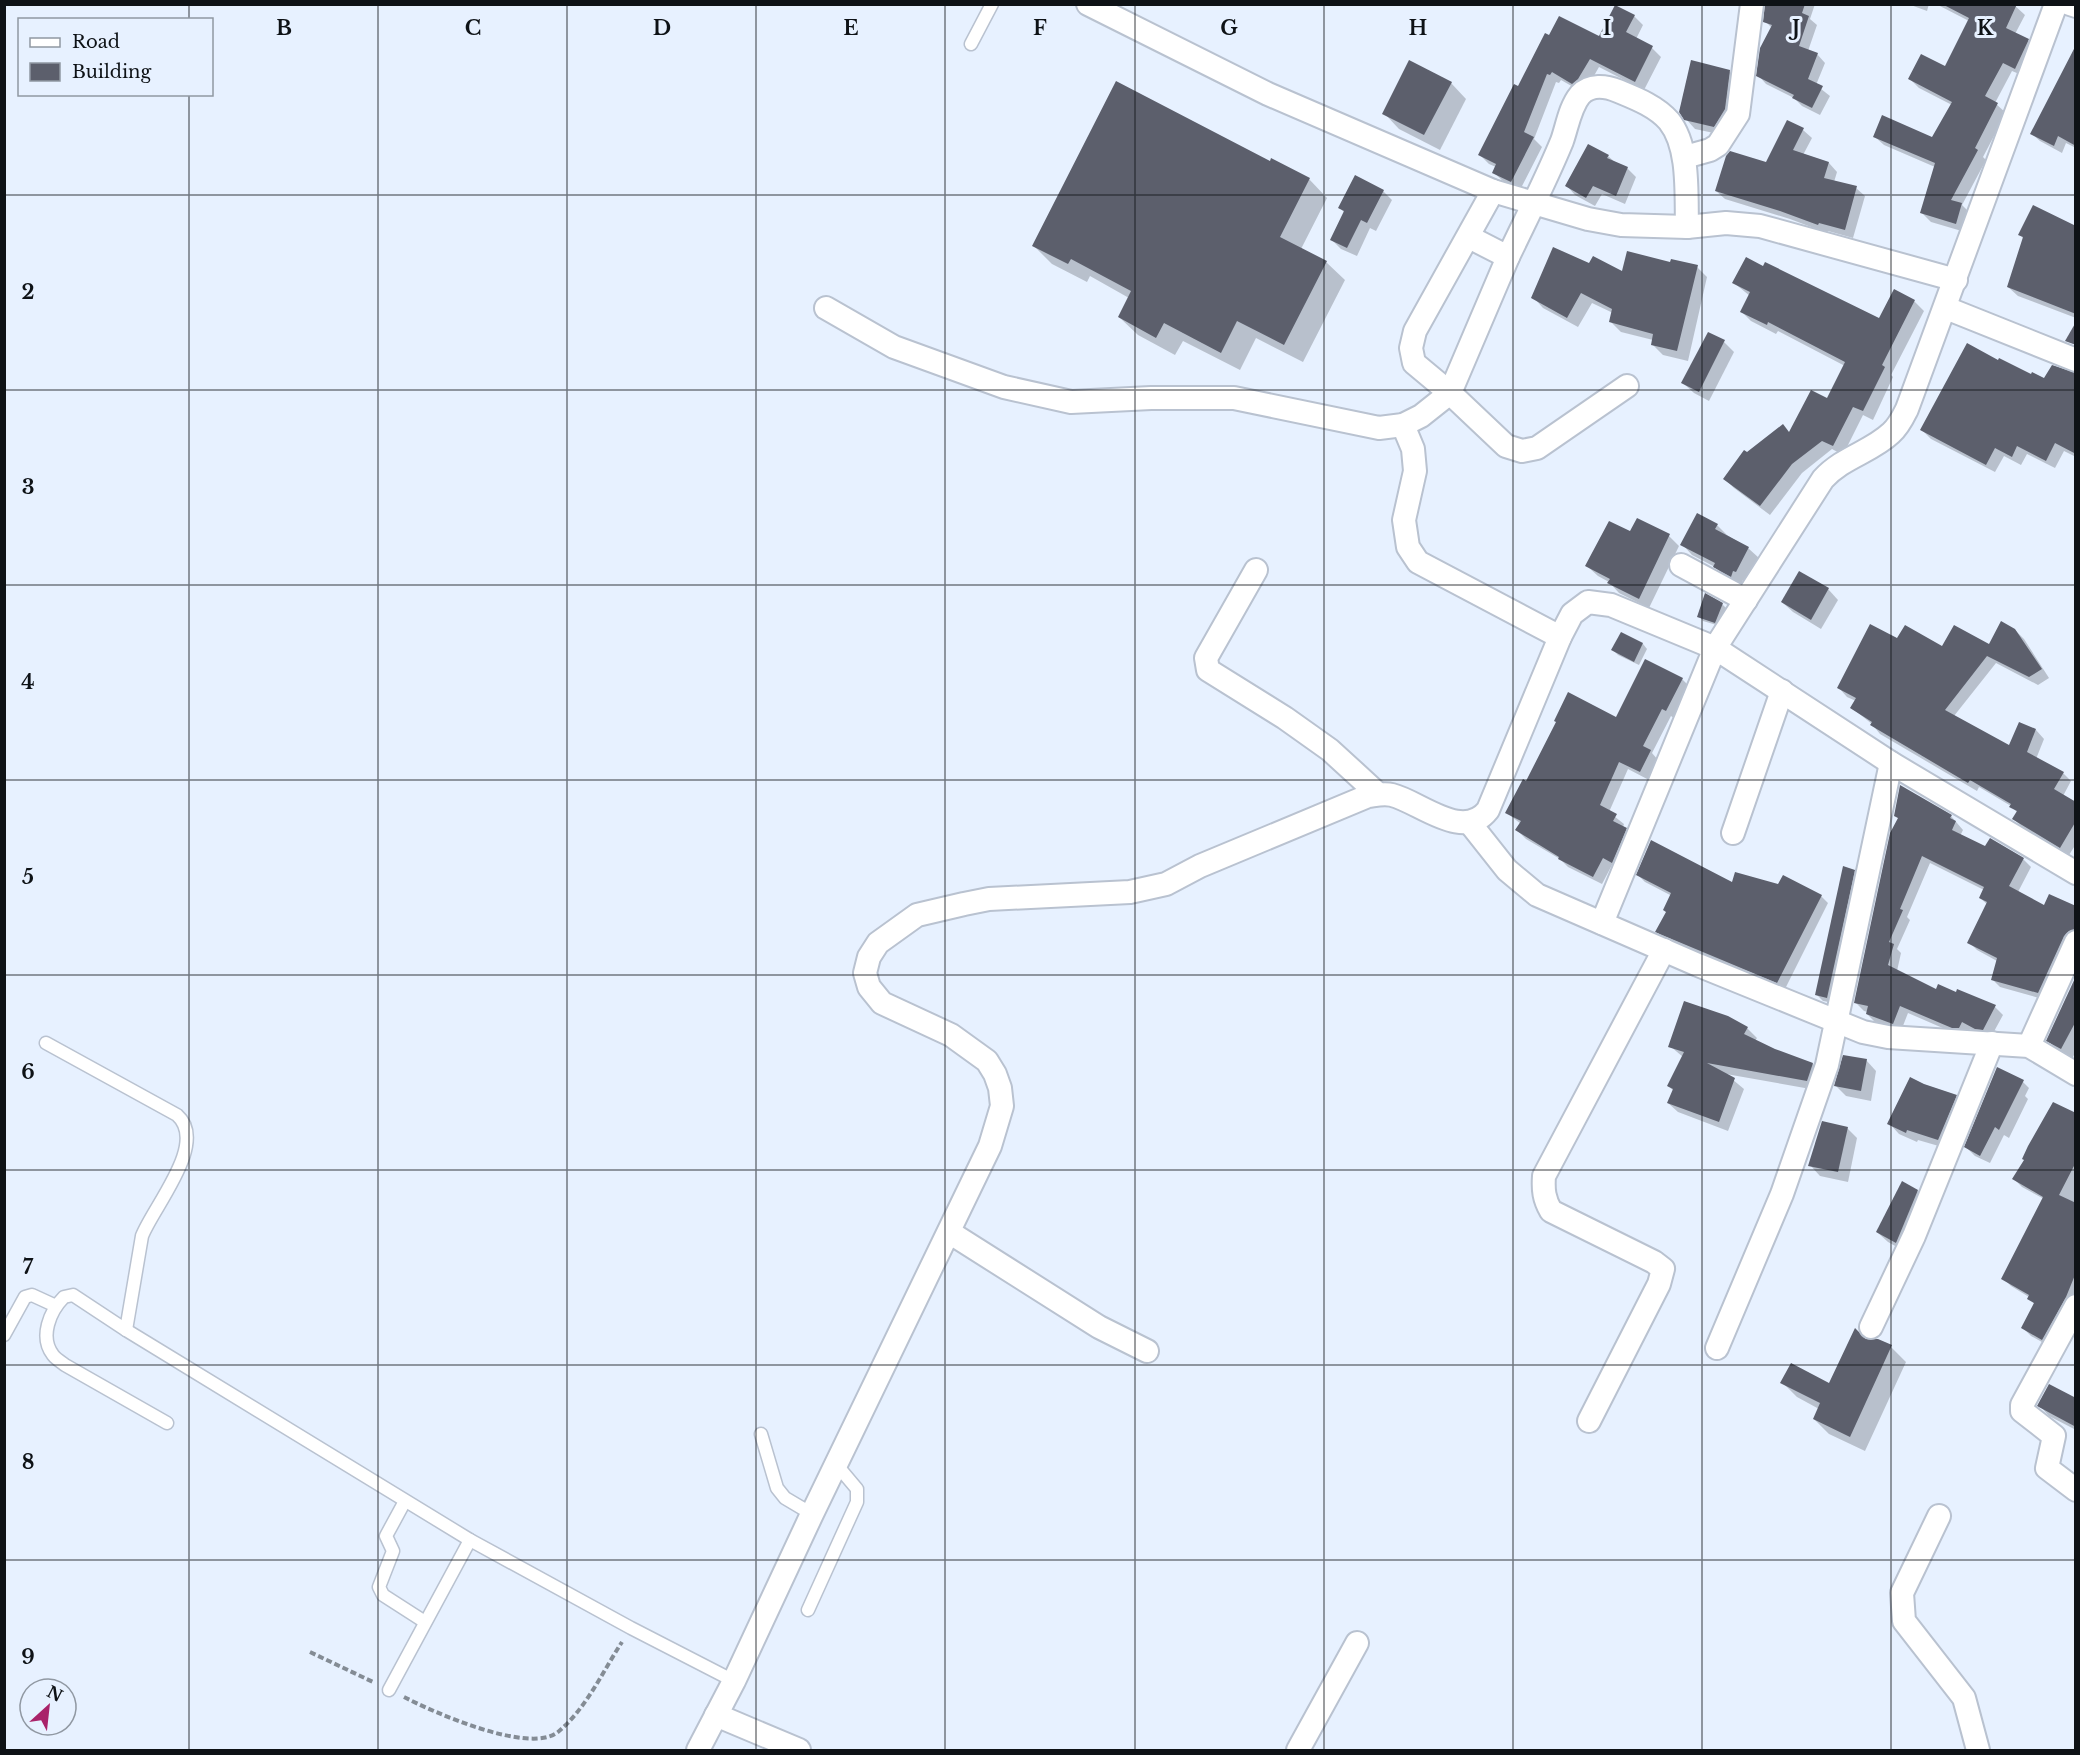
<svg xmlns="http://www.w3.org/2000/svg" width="2080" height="1755" font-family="'Libre Baskerville',serif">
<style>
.shadow{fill:#0003}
.building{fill:#5c5f6c}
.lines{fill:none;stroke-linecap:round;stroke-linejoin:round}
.service-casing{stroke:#b9c2d0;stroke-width:15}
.minor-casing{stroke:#b9c2d0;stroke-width:26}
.path{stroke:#848c95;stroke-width:4;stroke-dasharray:6 3;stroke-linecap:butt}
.service{stroke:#fff;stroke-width:12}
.minor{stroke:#fff;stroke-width:22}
.grid{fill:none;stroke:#0e1216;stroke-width:1.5;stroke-opacity:0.55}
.grid-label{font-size:20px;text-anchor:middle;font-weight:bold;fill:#0e1216;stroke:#e7f1ff;stroke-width:6;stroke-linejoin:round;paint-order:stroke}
</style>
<rect width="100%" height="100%" fill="#e7f1ff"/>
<!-- shadow -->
<g class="shadow">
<path d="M1767 4H1815L1810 19 1817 25 1808 51 1817 54 1825 63 1816 85 1830 96 1820 115 1802 106 1794 98 1766 84 1758 75 1772 28 1765 21Z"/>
<path d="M1908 4H1929L1927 11Z"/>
<path d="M1936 4H2013L2025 15 2015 34 2028 40 2037 49 2024 76 2012 71 1995 103 2006 113 1983 157 1986 160 1962 205 1970 213 1965 232 1931 222 1922 213 1935 167 1884 145 1875 137 1933 138 1952 105 1919 88 1910 79 1946 69 1969 21Z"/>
<path d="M1634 16 1643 25 1636 39 1652 48 1661 57 1644 90 1599 67 1587 88 1582 92 1561 80 1559 83 1556 82 1534 139 1542 147 1520 190 1503 181 1493 172 1496 167 1489 164 1480 155 1519 88Z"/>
<path d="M2076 46V148L2066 143 2062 153 2040 141 2032 134Z"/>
<path d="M1729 71 1738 80 1723 135 1695 129 1686 119Z"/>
<path d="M1451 83 1466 99 1440 150 1399 129 1384 113Z"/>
<path d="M1803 130 1812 138 1803 155 1829 163 1837 172 1834 182 1856 188 1865 196 1853 238 1828 231 1827 233 1790 219 1725 199 1716 191 1767 164Z"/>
<path d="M1589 146 1608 156 1616 163 1627 168 1636 177 1625 204 1602 194 1595 206 1575 195 1567 186Z"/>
<path d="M1270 163 1309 179 1327 198 1301 249 1326 262 1345 280 1303 362 1256 338 1240 370 1183 341 1175 355 1138 335 1119 317 1129 298 1090 276 1087 282 1052 264 1034 246Z"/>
<path d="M1383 191 1392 200 1376 231 1370 228 1357 256 1341 249 1332 240 1345 213 1340 208Z"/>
<path d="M2076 226V318L2018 296 2008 287 2024 239 2020 235Z"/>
<path d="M1671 264 1697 267 1707 277 1688 361 1663 355 1652 344 1653 340 1621 332 1611 322 1613 313 1592 303 1578 327 1543 308 1533 297 1590 265 1623 273Z"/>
<path d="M1734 283 1880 320 1914 301 1924 311 1891 375 1893 377 1873 420 1863 415 1843 455 1832 449 1802 473 1770 515 1734 488 1725 479 1747 454 1790 434 1827 400 1845 366 1778 331 1776 334 1751 321 1742 312 1750 296Z"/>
<path d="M1724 342 1734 352 1709 401 1694 393 1683 383Z"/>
<path d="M1998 362 2045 380 2076 374V457L2064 451 2055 468 2027 454 2021 465 2004 456 1995 472 1931 439 1922 430Z"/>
<path d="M1717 525 1727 535 1748 548 1759 558 1747 581 1743 580 1741 586 1725 577 1715 567 1692 555 1682 544Z"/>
<path d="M1630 533 1669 536 1679 546 1649 608 1619 593 1609 582 1598 576 1587 566Z"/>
<path d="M1828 589 1838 600 1821 629 1793 612 1782 602Z"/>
<path d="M1722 604 1727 609 1720 626 1703 621 1699 616Z"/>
<path d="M2015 630 2024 639 2049 678 2038 685 1996 663 1954 716 2010 747 2036 730 2044 739 2036 759 2063 773 2071 781 2063 796 2076 804V844L2069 855 2023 828 2014 819 2018 813 2011 806 1979 787 1977 791 1880 734 1872 724 1852 708 1856 701 1847 697 1839 688 1898 640 1943 648 1990 646Z"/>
<path d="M1621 634 1643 644 1647 649 1639 665 1618 655 1613 650Z"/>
<path d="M1646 661 1682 679 1691 688 1675 719 1671 716 1652 753 1658 760 1649 780 1628 769 1609 812 1624 824 1623 827 1634 837 1621 870 1612 865 1602 884 1568 867 1560 859 1526 839 1517 830 1521 824 1507 813 1527 783 1617 719Z"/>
<path d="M1895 815 1951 816 1963 830 1960 836 1985 848 2023 859 2031 867 2018 892 2076 931 2046 1000 2000 987 1992 979 1997 961 1977 950 1969 942 1988 905 1980 898 1984 890 1930 863 1907 917 1910 920 1897 949 1901 953 1897 971 1937 991 1995 1007 2003 1015 1991 1037 1984 1036 1970 1029 1967 1035 1945 1029 1908 1013 1901 1031 1875 1022 1867 1014 1868 1012 1864 1011 1856 1003 1899 819Z"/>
<path d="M1854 871 1860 877 1834 1003 1823 1001 1817 995Z"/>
<path d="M1638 875 1733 884 1821 896 1828 903 1785 989 1664 939 1657 931 1668 913 1672 896 1645 882Z"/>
<path d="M2076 980V1051L2072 1059 2058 1051 2048 1040Z"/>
<path d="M1747 1028 1757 1038 1755 1041 1775 1051 1813 1064 1822 1074 1816 1090 1726 1074 1744 1089 1728 1131 1678 1112 1668 1103 1674 1091 1668 1086 1683 1057 1670 1046Z"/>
<path d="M1866 1060 1876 1071 1871 1101 1846 1096 1836 1086Z"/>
<path d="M2020 1079 2029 1088 2025 1096 2028 1099 2009 1138 2004 1135 1990 1163 1975 1156 1966 1147Z"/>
<path d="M1956 1096 1966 1106 1949 1149 1918 1140 1917 1142 1899 1134 1889 1123Z"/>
<path d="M2076 1119V1304L2051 1347 2031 1336 2023 1328 2035 1305 2029 1297 2011 1286 2003 1278 2044 1199 2022 1187 2014 1179Z"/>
<path d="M1847 1128 1857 1138 1848 1182 1820 1176 1810 1165Z"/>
<path d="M1917 1191 1928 1201 1906 1252 1888 1242 1877 1232Z"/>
<path d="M1877 1340 1891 1347 1906 1362 1865 1451 1829 1434 1814 1419 1819 1409 1797 1397 1782 1382 1830 1385 1865 1341Z"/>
<path d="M2076 1400V1430L2049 1416 2039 1405Z"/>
</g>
<!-- building -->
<g class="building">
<path d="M1765 4H1805L1802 13 1809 16 1799 46 1818 53 1808 79 1823 86 1812 108 1792 98 1794 95 1756 76 1760 48 1772 25 1763 22Z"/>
<path d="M1942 4H2017L2006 28 2029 39 2015 69 2003 63 1985 96 1998 103 1975 148 1978 150 1951 200 1962 203 1956 224 1920 213 1935 163 1873 137 1882 115 1932 137 1952 102 1908 79 1921 54 1945 66 1969 18Z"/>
<path d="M1615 5 1635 15 1626 32 1653 46 1635 82 1590 59 1578 79 1572 84 1552 72 1550 75 1547 74 1524 132 1534 137 1511 182 1492 173 1496 164 1478 155 1514 84 1518 86 1545 33 1549 35 1559 16 1599 36Z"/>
<path d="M2076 45V146L2058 136 2054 146 2030 134Z"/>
<path d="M1409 60 1452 82 1424 135 1382 114Z"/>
<path d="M1691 60 1730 70 1725 109 1714 127 1684 120 1679 112Z"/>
<path d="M1116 81 1270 161 1271 158 1310 178 1280 237 1327 261 1284 345 1237 321 1221 353 1164 323 1156 338 1118 317 1131 291 1071 259 1068 264 1032 246Z"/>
<path d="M1787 120 1804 128 1793 150 1829 162 1824 178 1857 186 1845 230 1819 223 1818 225 1780 211 1715 191 1726 156 1730 151 1766 162Z"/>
<path d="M1588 144 1609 155 1607 158 1628 167 1616 196 1593 186 1586 198 1565 186Z"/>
<path d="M1355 175 1384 190 1367 223 1361 220 1347 248 1330 240 1344 211 1338 208Z"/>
<path d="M2033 205 2076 226V314L2007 287 2023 237 2018 235Z"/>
<path d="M1553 247 1589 263 1593 256 1622 271 1627 251 1670 262 1671 259 1698 265 1677 351 1651 345 1653 334 1609 322 1612 309 1581 293 1567 318 1531 298Z"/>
<path d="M1746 257 1763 266 1765 262 1879 318 1894 289 1915 300 1882 365 1885 367 1863 411 1853 407 1833 446 1822 441 1792 464 1760 506 1723 479 1744 450 1747 452 1783 424 1789 432 1811 390 1827 398 1845 362 1768 322 1767 325 1740 312 1750 292 1732 283Z"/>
<path d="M2076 322V345L2065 341Z"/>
<path d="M1708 332 1725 340 1699 392 1681 383Z"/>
<path d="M1967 343 1998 360 1999 358 2031 374 2032 372 2044 378 2052 365 2076 373V454L2055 443 2046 461 2017 446 2012 457 1995 448 1986 465 1920 430Z"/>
<path d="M1697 513 1718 524 1715 529 1749 547 1736 572 1733 571 1731 577 1713 567 1715 563 1680 545Z"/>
<path d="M1637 518 1670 534 1639 599 1607 583 1610 579 1585 566 1609 521 1630 531Z"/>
<path d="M1799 571 1829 588 1811 620 1781 602Z"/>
<path d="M1705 593 1723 603 1715 623 1697 617Z"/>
<path d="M2001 621 2015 629 2042 669 2029 677 1987 656 1945 710 2009 745 2019 722 2036 729 2027 752 2064 772 2054 789 2076 802V821L2060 848 2012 819 2017 811 2009 807 2011 804 1970 780 1968 783 1870 725 1872 722 1850 708 1856 698 1837 688 1870 624 1897 638 1905 625 1942 646 1954 625 1989 644Z"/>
<path d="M1621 632 1643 643 1634 662 1611 650Z"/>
<path d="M1645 659 1683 678 1666 711 1662 709 1643 746 1651 750 1640 772 1619 762 1600 805 1617 814 1613 821 1627 828 1612 863 1603 858 1593 877 1558 859 1559 857 1515 830 1521 821 1505 813 1523 779 1526 781 1556 722 1554 721 1568 692 1616 717Z"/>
<path d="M1900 785 1952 815 1950 818 1956 821 1952 830 1985 846 1990 838 2024 858 2009 886 2044 905 2049 894 2076 906V929L2069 931 2064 936 2038 993 1991 980 1997 958 1967 943 1987 902 1979 898 1984 887 1922 856 1900 909 1903 910 1889 942 1894 944 1888 965 1936 989 1938 984 1956 992 1957 989 1996 1005 1983 1030 1975 1029 1962 1022 1959 1028H1952L1900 1006 1893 1024 1866 1014 1868 1006 1854 1003 1890 833 1898 818 1894 816Z"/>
<path d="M1651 840 1732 882 1735 872 1778 884 1783 875 1822 895 1777 983 1655 932 1666 912 1663 910 1671 893 1636 875Z"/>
<path d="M1843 866 1855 870 1827 998 1815 995Z"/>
<path d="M2076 976V1021L2061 1049 2046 1041Z"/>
<path d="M1684 1001 1728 1016 1748 1027 1744 1034 1775 1049 1813 1063 1807 1081 1707 1063 1735 1078 1719 1122 1667 1103 1673 1089 1667 1086 1684 1052 1668 1047Z"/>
<path d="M1843 1055 1867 1059 1861 1091 1834 1086Z"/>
<path d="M1997 1067 2024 1080 1999 1130 1995 1127 1980 1156 1964 1147Z"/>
<path d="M1910 1077 1924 1084 1957 1095 1938 1140 1907 1130 1906 1133 1887 1124Z"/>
<path d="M2053 1102 2076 1113V1162L2059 1195 2076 1203 2075 1275 2066 1297 2042 1340 2021 1328 2034 1303 2027 1299 2029 1295 2001 1279 2043 1197 2012 1179 2024 1160 2022 1159 2028 1146Z"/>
<path d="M1822 1121 1848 1127 1838 1172 1808 1166Z"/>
<path d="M1902 1181 1918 1190 1896 1243 1876 1232Z"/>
<path d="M1855 1328 1866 1339H1878L1892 1345 1850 1437 1813 1419 1820 1403 1780 1383 1791 1363 1829 1383Z"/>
<path d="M2049 1384 2076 1398V1427L2037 1406Z"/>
</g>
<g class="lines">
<!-- service casing -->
<g class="service-casing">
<g id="service">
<path d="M971 44 992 4"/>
<path d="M46 1043 177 1115C209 1143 153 1207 142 1236L126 1330"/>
<path d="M4 1335 25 1297 32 1295 56 1306"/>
<path d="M167 1423 65 1365C61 1362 56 1359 53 1355 39 1337 50 1311 64 1297L73 1295 126 1330 470 1540 631 1628 734 1681"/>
<path d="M761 1434 777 1488 785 1498 812 1514"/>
<path d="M405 1501 386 1536 393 1551 379 1587 383 1595 425 1622"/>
<path d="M808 1610 857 1502V1489L836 1464"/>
<path d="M389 1690 470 1540"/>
</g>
</g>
<!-- minor casing -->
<g class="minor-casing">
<g id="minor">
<path d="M1088 4 1268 94 1493 191 1588 219 1621 225 1687 227 1726 223 1760 226 1956 280"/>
<path d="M2070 4 2076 6"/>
<path d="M1685 157 1710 150 1718 145 1738 114 1752 4"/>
<path d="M1493 191 1415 331 1411 348 1414 363 1450 393 1506 446 1522 451 1537 448 1627 386"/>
<path d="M1508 257C1526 219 1546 180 1562 141 1567 127 1570 107 1580 95 1590 84 1606 86 1618 91 1635 98 1656 106 1669 121 1690 147 1686 195 1687 227"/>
<path d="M826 308 894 347 1004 387 1071 402 1151 398H1234L1379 428 1403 425 1421 416 1450 393 1508 257 1469 237"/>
<path d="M1946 308 2076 360"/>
<path d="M1403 425 1413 449 1415 471 1404 520 1408 547 1418 562 1560 637"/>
<path d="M1681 565 1746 600"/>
<path d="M1256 570 1206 658 1208 670 1285 718 1330 750 1378 794"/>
<path d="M1469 822 1507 870 1537 895 1698 965 1863 1032 1888 1037 2029 1046 2076 1074"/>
<path d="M1733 833 1782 691"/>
<path d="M1602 923 1715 648 1891 763 2076 873"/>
<path d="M2029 1046 2076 942"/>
<path d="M949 1232 1099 1327 1147 1351"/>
<path d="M2076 1306 2022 1405V1411L2054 1436 2047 1468 2076 1490"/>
<path d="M1871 1327 1914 1236 1992 1043"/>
<path d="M1717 1348 1782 1194 1827 1065 1891 763"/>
<path d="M1589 1421 1659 1284 1663 1269 1654 1262 1551 1211C1544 1199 1543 1190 1544 1176L1664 950"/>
<path d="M1939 1516 1902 1593 1904 1621 1964 1698 1978 1750"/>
<path d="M716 1715 799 1750"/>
<path d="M698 1750 734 1681 812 1514 990 1146 1002 1106 1000 1088 995 1074 987 1061 951 1035 882 1003 869 987 865 973 869 957 878 943 917 915 964 904 989 899 1130 892 1166 884 1200 866 1368 796C1376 795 1384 793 1392 795 1420 802 1463 842 1488 810L1560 637 1572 614 1588 602 1611 605 1715 648 1823 479C1843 457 1871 452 1891 433 1899 426 1903 417 1907 409L2056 4"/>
<path d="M1298 1750 1357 1643"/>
</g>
</g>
<!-- path -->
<g class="path">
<path d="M310 1652 373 1682"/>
<path d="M404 1697C433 1712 529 1755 558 1732 586 1709 603 1671 622 1642"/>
</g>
<!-- service -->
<use href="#service" class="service"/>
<!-- minor -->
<use href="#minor" class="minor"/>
</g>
<!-- grid -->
<path class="grid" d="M189 4V20M378 4V1750M567 4V1750M756 4V1750M945 4V1750M1135 4V1750M1324 4V1750M1513 4V1750M1702 4V1750M1891 4V1750M189 94V1750M4 195H2076M4 390H2076M4 585H2076M4 780H2076M4 975H2076M4 1170H2076M4 1365H2076M4 1560H2076"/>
<g class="grid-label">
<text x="284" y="35">B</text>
<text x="473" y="35">C</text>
<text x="662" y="35">D</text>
<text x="851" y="35">E</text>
<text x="1040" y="35">F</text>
<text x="1229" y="35">G</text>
<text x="1418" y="35">H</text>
<text x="1607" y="35">I</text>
<text x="1796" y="35">J</text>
<text x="1985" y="35">K</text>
<text x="28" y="299">2</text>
<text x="28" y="494">3</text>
<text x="28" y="689">4</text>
<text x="28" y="884">5</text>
<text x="28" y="1079">6</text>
<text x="28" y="1274">7</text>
<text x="28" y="1469">8</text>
<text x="28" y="1664">9</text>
</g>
<!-- border -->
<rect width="2080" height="1755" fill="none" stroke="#0e1216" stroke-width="12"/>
<!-- legend -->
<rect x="18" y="18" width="195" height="78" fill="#e7f1ff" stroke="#9098a2" stroke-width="1.5"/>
<rect x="30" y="38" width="30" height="9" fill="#ffffff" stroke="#9098a2" stroke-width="1.5"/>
<text x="72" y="48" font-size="18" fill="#0e1216">Road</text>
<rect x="30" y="63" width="30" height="18" fill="#5c5f6c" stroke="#9098a2" stroke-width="1.5"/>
<text x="72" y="78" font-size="18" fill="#0e1216">Building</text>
<!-- north arrow -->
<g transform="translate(48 1707) rotate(27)"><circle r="28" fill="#e7f1ff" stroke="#9098a2" stroke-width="1.5"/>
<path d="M0-4.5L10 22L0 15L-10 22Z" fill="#a92269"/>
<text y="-9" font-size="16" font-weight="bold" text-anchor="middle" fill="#0e1216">N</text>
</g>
</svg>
